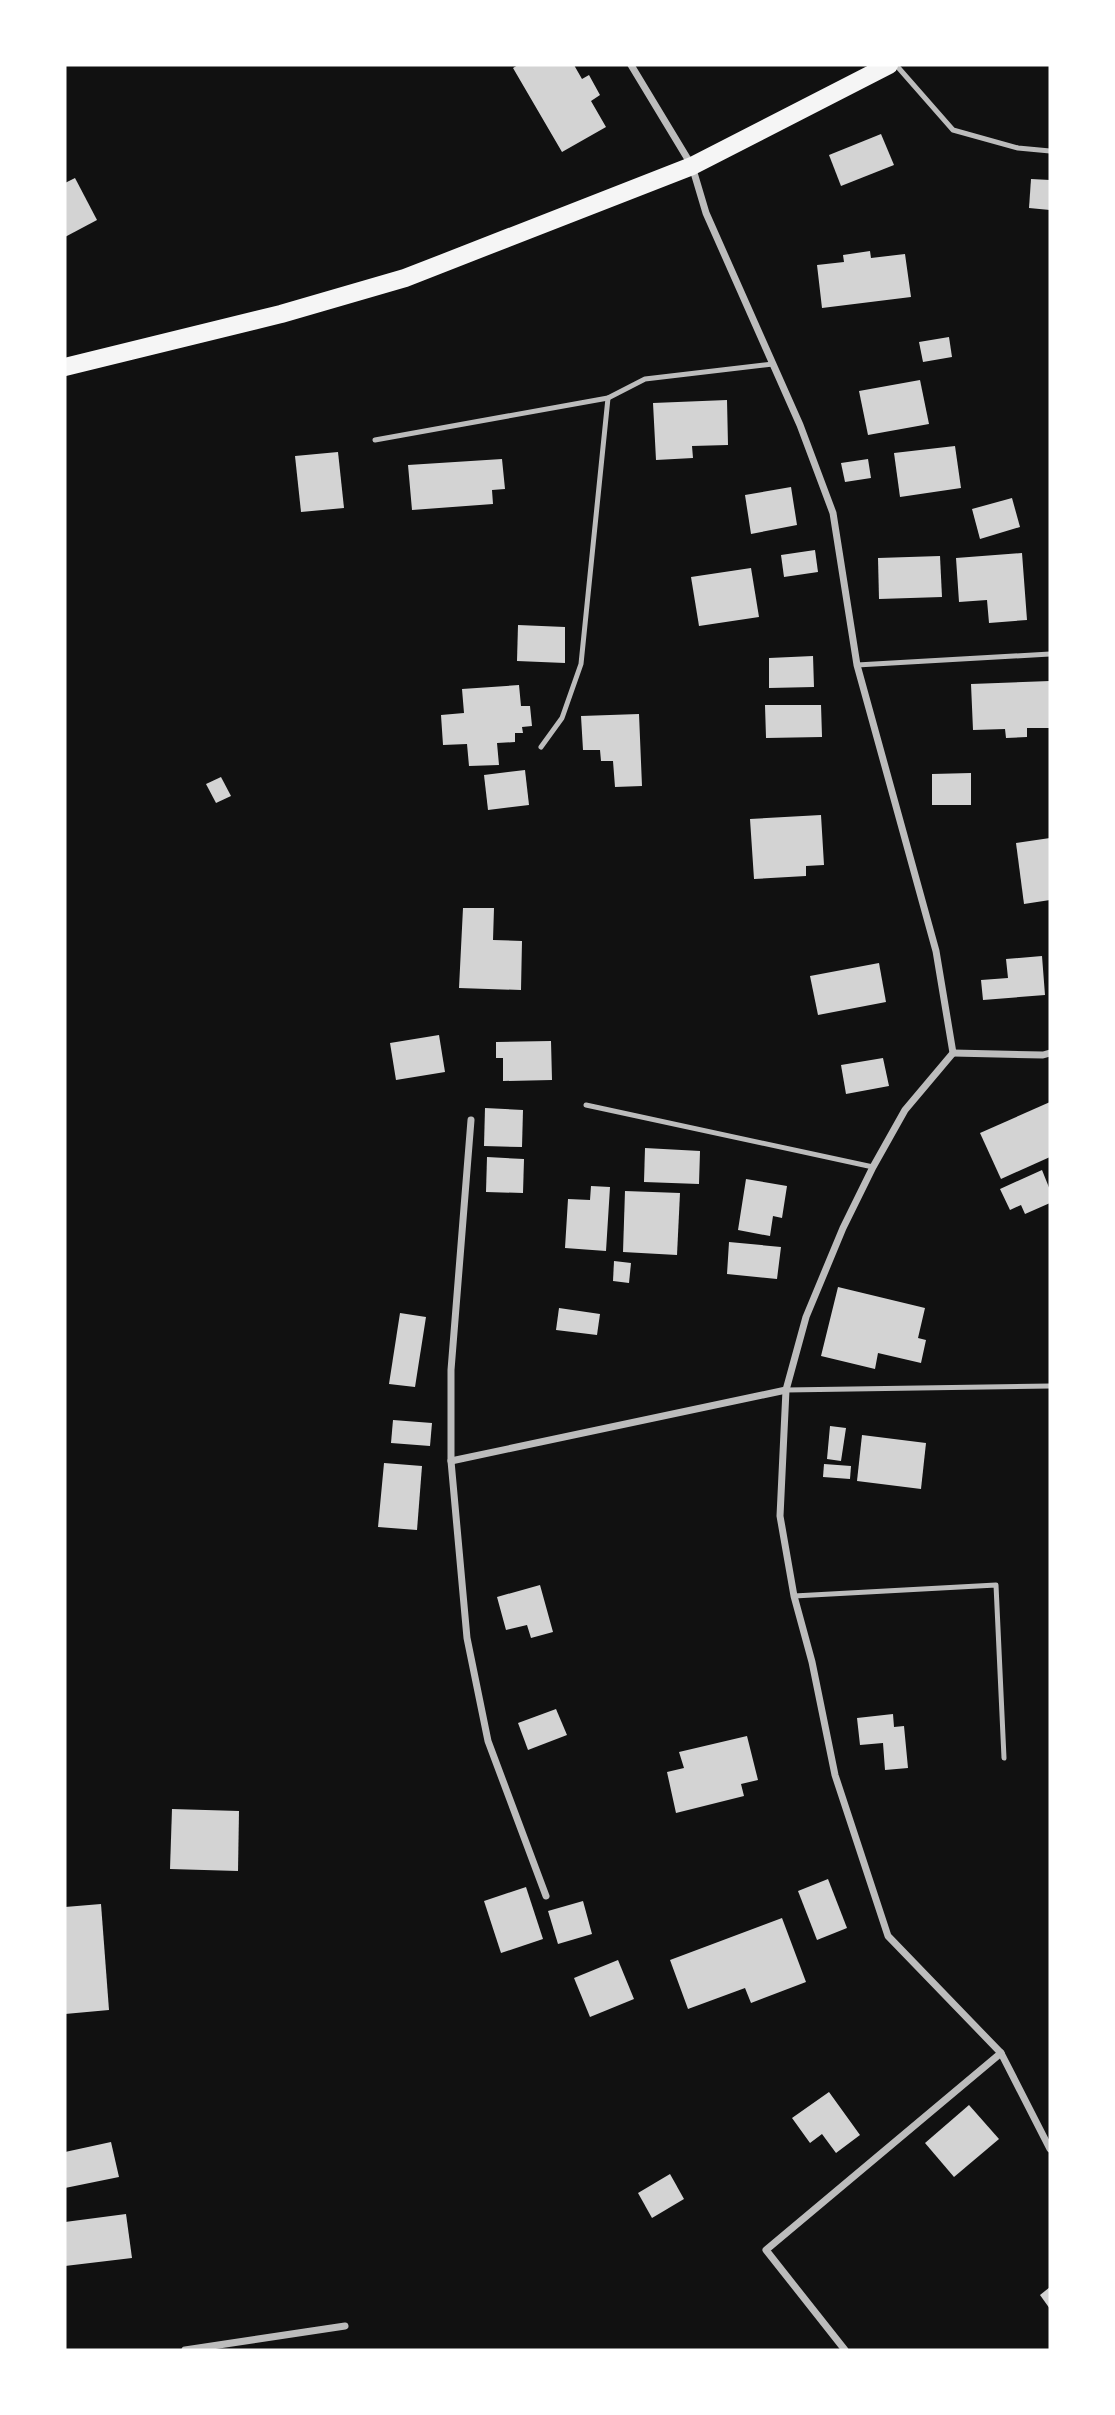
<svg xmlns="http://www.w3.org/2000/svg" width="1115" height="2415" font-family="'Alegreya Sans',sans-serif">
<style>
.building{fill:#d3d3d3}
.lines{fill:none;stroke-linecap:round;stroke-linejoin:round}
.service{stroke:#bcbcbc;stroke-width:5}
.minor{stroke:#bcbcbc;stroke-width:7}
.primary{stroke:#f5f5f5;stroke-width:18}
</style>
<rect width="100%" height="100%" fill="#111"/>
<!-- building -->
<g class="building">
<path d="M518 65H574L582 79 589 75 600 95 591 101 606 127 562 152 513 68Z"/>
<path d="M881 134 894 165 841 186 829 155Z"/>
<path d="M75 178 97 220 65 237V183Z"/>
<path d="M1031 179 1050 180V210L1029 208Z"/>
<path d="M870 251 871 258 905 254 911 297 822 308 817 265 844 262 843 255Z"/>
<path d="M949 337 952 357 923 362 919 342Z"/>
<path d="M920 380 929 424 868 435 859 391Z"/>
<path d="M727 400 728 445 692 446 693 458 656 460 653 403Z"/>
<path d="M955 446 961 488 900 497 894 453Z"/>
<path d="M338 452 344 508 301 512 295 456Z"/>
<path d="M502 459 505 489 492 490 493 504 412 510 408 465Z"/>
<path d="M868 459 871 478 845 482 841 463Z"/>
<path d="M791 487 797 525 751 534 745 495Z"/>
<path d="M1012 498 1020 527 980 539 972 509Z"/>
<path d="M815 550 818 572 784 577 781 555Z"/>
<path d="M1022 553 1027 620 989 623 987 600 959 602 956 558Z"/>
<path d="M940 556 942 597 879 599 878 558Z"/>
<path d="M751 568 759 617 699 626 691 577Z"/>
<path d="M518 625 565 627V663L517 661Z"/>
<path d="M813 656 814 687 769 688V658Z"/>
<path d="M1050 681V728H1027V737L1006 738 1005 729 973 730 971 684Z"/>
<path d="M519 685 521 706H530L532 726 522 727 523 733H515V742L497 743 499 765 469 766 467 744 443 745 441 715 464 713 462 689Z"/>
<path d="M765 705H821L822 737 766 738Z"/>
<path d="M639 714 642 786 615 787 613 761H601L600 750H583L581 716Z"/>
<path d="M525 770 529 805 488 810 484 775Z"/>
<path d="M971 773V805H932V774Z"/>
<path d="M221 777 231 796 216 803 206 784Z"/>
<path d="M821 815 824 865 806 866V876L754 879 750 819Z"/>
<path d="M1050 838V900L1024 904 1016 843Z"/>
<path d="M463 908H494L493 940 522 941 521 990 459 988Z"/>
<path d="M1042 956 1045 995 983 1000 981 980 1008 978 1006 959Z"/>
<path d="M879 963 886 1002 818 1015 810 976Z"/>
<path d="M439 1035 445 1072 396 1080 390 1043Z"/>
<path d="M551 1041 552 1080 503 1081V1058H496V1042Z"/>
<path d="M883 1058 889 1086 846 1094 841 1065Z"/>
<path d="M1050 1102V1157L1001 1179 980 1133Z"/>
<path d="M485 1108 523 1110 522 1147 484 1146Z"/>
<path d="M645 1148 700 1151 699 1184 644 1182Z"/>
<path d="M487 1157 524 1159 523 1193 486 1192Z"/>
<path d="M1042 1170 1050 1190V1203L1025 1214 1021 1205 1010 1210 1000 1189Z"/>
<path d="M746 1179 787 1186 782 1218 773 1216 770 1236 738 1230Z"/>
<path d="M591 1186 610 1187 606 1251 565 1248 568 1199 590 1200Z"/>
<path d="M625 1191 680 1193 677 1255 623 1252Z"/>
<path d="M729 1242 781 1247 777 1279 727 1274Z"/>
<path d="M614 1261 631 1263 629 1283 613 1281Z"/>
<path d="M838 1287 925 1308 918 1338 926 1340 921 1363 878 1353 875 1369 821 1356Z"/>
<path d="M559 1308 600 1314 597 1335 556 1330Z"/>
<path d="M400 1313 426 1317 415 1387 389 1384Z"/>
<path d="M393 1420 432 1423 430 1446 391 1443Z"/>
<path d="M830 1426 846 1428 841 1461 827 1459Z"/>
<path d="M862 1435 926 1443 921 1489 857 1481Z"/>
<path d="M384 1463 422 1466 417 1530 378 1527Z"/>
<path d="M824 1464 851 1466 850 1479 823 1477Z"/>
<path d="M540 1585 553 1632 531 1638 527 1625 506 1630 497 1597Z"/>
<path d="M556 1709 567 1735 528 1750 518 1723Z"/>
<path d="M893 1714 894 1727 904 1726 908 1768 885 1770 883 1743 860 1745 857 1718Z"/>
<path d="M747 1736 758 1780 741 1784 744 1796 676 1813 667 1772 684 1768 679 1752Z"/>
<path d="M172 1809 239 1811 238 1871 170 1869Z"/>
<path d="M828 1879 847 1928 817 1940 798 1891Z"/>
<path d="M526 1887 543 1939 501 1953 484 1901Z"/>
<path d="M583 1901 592 1934 558 1944 548 1911Z"/>
<path d="M101 1904 109 2010 65 2014V1907Z"/>
<path d="M782 1918 806 1982 751 2003 745 1988 688 2009 670 1960Z"/>
<path d="M618 1960 634 1999 590 2017 574 1978Z"/>
<path d="M829 2092 860 2135 836 2153 822 2134 810 2143 792 2118Z"/>
<path d="M969 2105 999 2139 954 2177 925 2143Z"/>
<path d="M111 2142 119 2177 65 2188V2152Z"/>
<path d="M670 2174 684 2199 652 2218 638 2193Z"/>
<path d="M126 2214 132 2258 65 2266V2222Z"/>
<path d="M1050 2287V2309L1040 2295Z"/>
</g>
<g class="lines">
<!-- service -->
<g class="service">
<path d="M896 65 953 130 1018 148 1050 151"/>
<path d="M375 440 608 398 645 379 773 364"/>
<path d="M857 665 1050 654"/>
<path d="M541 747 562 718 581 664 608 398"/>
<path d="M586 1105 873 1167"/>
<path d="M786 1390 1050 1386"/>
<path d="M794 1596 996 1585 1004 1758"/>
</g>
<!-- minor -->
<g class="minor">
<path d="M631 65 692 166 706 213 800 425 833 513 857 665 936 951 953 1053 905 1110 873 1167 843 1228 806 1317 786 1390 780 1516 794 1596 812 1662 835 1775 888 1936 1001 2053 1050 2149"/>
<path d="M953 1053 1043 1055 1050 1053"/>
<path d="M471 1120 451 1370V1461L467 1638 488 1741 546 1896"/>
<path d="M451 1461 786 1390"/>
<path d="M185 2350 345 2326"/>
<path d="M845 2350 766 2250 1001 2053"/>
</g>
<!-- primary -->
<path class="primary" d="M65 367 281 314 405 278 692 166 889 65"/>
</g>
<!-- border -->
<rect width="1115" height="2415" fill="none" stroke="#ffffff" stroke-width="133"/>
</svg>
